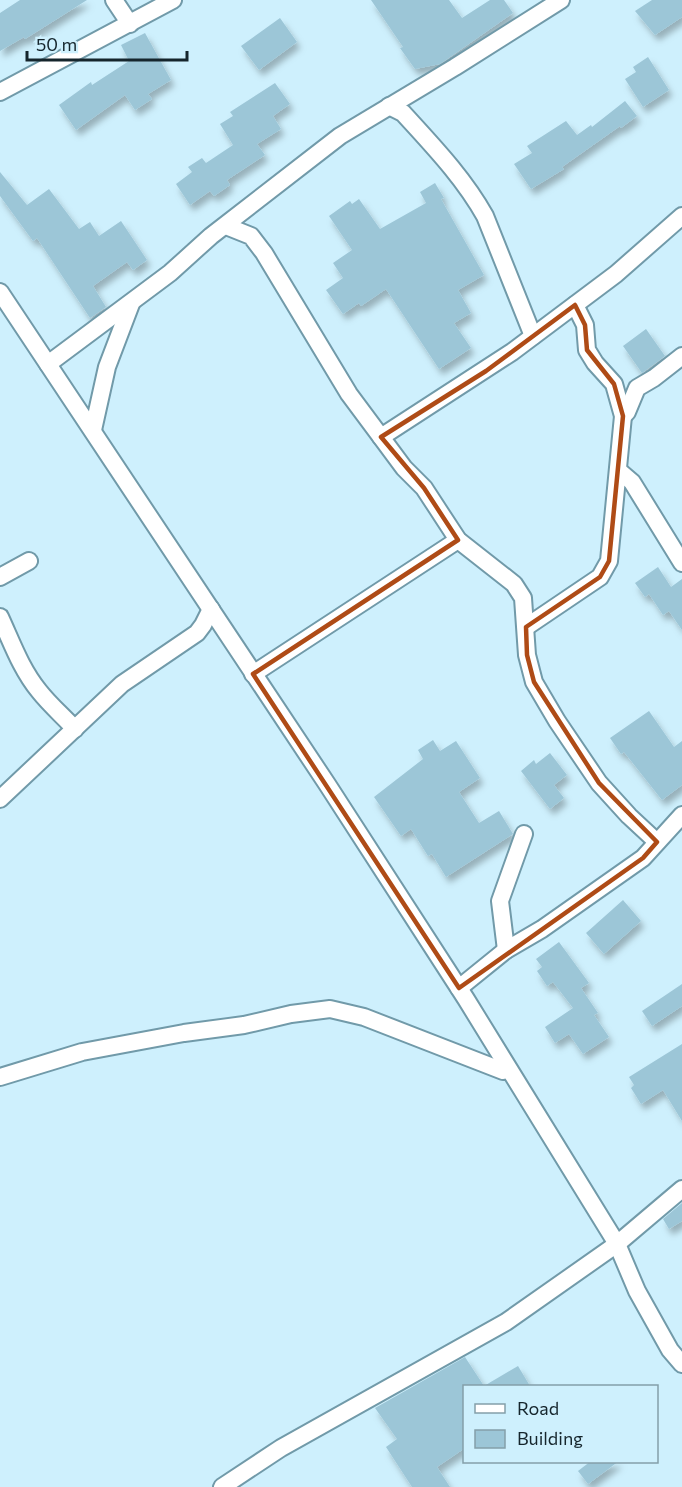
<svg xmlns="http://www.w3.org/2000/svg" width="682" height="1487" font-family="Commissioner,sans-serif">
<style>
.building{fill:#9cc6d7;filter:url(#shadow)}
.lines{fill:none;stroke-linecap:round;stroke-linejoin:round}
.minor-casing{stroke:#719aa9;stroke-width:20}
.minor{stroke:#fff;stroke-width:16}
.marked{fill:none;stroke:#af4b16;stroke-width:4.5;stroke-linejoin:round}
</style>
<defs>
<filter id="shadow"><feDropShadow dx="3.5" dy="6" stdDeviation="3" flood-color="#0004"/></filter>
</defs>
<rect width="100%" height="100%" fill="#cef0fd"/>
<!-- building -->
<g class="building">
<path d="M20 0H87L25 39 24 37 0 51V13Z"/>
<path d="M371 0H449L462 18 490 0H504L513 13 440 64 415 69 400 48 403 47Z"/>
<path d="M652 0H682V17L655 35 635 11Z"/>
<path d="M280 18 297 42 259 70 241 46Z"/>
<path d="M145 33 171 80 148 94 152 99 135 110 125 95 76 130 59 105 91 82 92 85 129 61 121 45Z"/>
<path d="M648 57 669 90 643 107 625 79 636 72 633 67Z"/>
<path d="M275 83 290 104 273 116 281 129 257 144 265 155 227 180 230 185 214 196 210 191 190 205 176 184 192 172 188 167 202 158 206 163 233 145 220 124 233 116 230 112Z"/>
<path d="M625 101 637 116 621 128 620 126 562 167 564 169 531 189 514 164 532 153 527 146 566 121 577 135 591 125 592 127Z"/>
<path d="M0 172 27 205 49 189 79 229 90 222 99 236 121 221 147 260 133 270 127 262 93 286 106 307 90 318 37 238 33 241 0 196Z"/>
<path d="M435 183 444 198 441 199 484 275 458 290 471 313 454 323 471 348 439 369 386 289 361 306 359 303 343 314 326 290 343 278 333 263 352 250 329 216 350 201 352 204 359 199 380 229 426 203 420 192Z"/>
<path d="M646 329 665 356 642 373 623 346Z"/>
<path d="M658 567 671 587 682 579V630L669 611 663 615 649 594 645 597 635 583Z"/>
<path d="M649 711 674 747 682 741V785L662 800 624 752 621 754 610 738Z"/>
<path d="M433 740 440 751 456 741 480 778 459 792 479 823 499 811 513 834 446 877 432 854 428 856 411 829 401 836 374 797 423 759 418 750Z"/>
<path d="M550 753 567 775 554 785 564 798 550 809 521 771 534 760 536 764Z"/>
<path d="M623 900 641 921 604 954 586 933Z"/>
<path d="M559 942 589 983 581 988 598 1013 594 1015 609 1037 583 1054 569 1034 555 1043 545 1027 573 1008 553 982 547 986 537 971 542 967 536 959Z"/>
<path d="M682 984V1006L652 1026 642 1011Z"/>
<path d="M682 1044V1121L663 1090 641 1104 631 1088 634 1085 629 1077Z"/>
<path d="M682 1203V1221L669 1229 663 1219Z"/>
<path d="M465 1357 484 1386H465V1448L437 1467 450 1487H412L386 1447 397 1439 375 1408Z"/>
<path d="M518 1366 530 1386H484Z"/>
<path d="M591 1461H619L588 1484 578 1471Z"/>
</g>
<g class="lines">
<!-- minor casing -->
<g class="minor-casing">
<g id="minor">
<path d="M114 0 130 24"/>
<path d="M0 92 173 0"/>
<path d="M389 106 403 113C433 146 463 177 485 216L533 336"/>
<path d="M226 226 251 236 264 253 349 394 381 437 404 468 424 488 458 540 514 584 523 598 527 655 534 682 557 721 599 783 629 816 657 842"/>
<path d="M0 292 327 784 466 999 617 1244 637 1291 670 1350 682 1364"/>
<path d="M48 364 170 273 211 236 340 136 455 67 561 0"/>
<path d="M623 416 627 412 637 388 654 378 682 356"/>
<path d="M93 430 107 367 131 304"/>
<path d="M381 437 512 352 616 274 682 216"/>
<path d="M618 470 632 482 682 563"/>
<path d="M0 577 29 561"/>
<path d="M0 617C12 643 21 669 39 691 50 705 63 716 75 729"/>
<path d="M526 627 600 577 609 561 623 416 614 384 595 363 587 350 585 325 575 305"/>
<path d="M253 674 458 540"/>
<path d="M0 799 122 684 197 633 203 625 211 609"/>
<path d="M506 950 500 901 524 834"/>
<path d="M459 988 506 950 542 929 643 858 682 815"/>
<path d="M0 1077 82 1052 184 1033 244 1025 291 1014 330 1009 364 1017 503 1071"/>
<path d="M222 1487 281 1448 506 1322 617 1244 682 1189"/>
</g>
</g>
<!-- minor -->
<use href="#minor" class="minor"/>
</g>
<!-- marked area -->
<path class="marked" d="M575 305 585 325 587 350 614 384 623 416 609 561 600 577 526 627 527 655 534 682 599 783 657 842 643 858 459 988 253 674 458 540 424 488 381 437 486 371Z"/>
<!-- legend -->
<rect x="463" y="1385" width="195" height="78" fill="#cef0fd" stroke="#849fa9" stroke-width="1.5"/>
<rect x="475" y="1404" width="30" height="9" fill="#ffffff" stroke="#849fa9" stroke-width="1.5"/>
<text x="517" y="1415" font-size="18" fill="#15252c">Road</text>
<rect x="475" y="1430" width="30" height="18" fill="#9cc6d7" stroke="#849fa9" stroke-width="1.5"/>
<text x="517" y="1445" font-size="18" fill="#15252c">Building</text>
<!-- scale -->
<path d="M27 51v9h160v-9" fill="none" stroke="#15252c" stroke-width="3"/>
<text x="36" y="51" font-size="18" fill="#15252c" stroke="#cef0fd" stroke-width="4.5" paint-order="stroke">50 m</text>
</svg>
